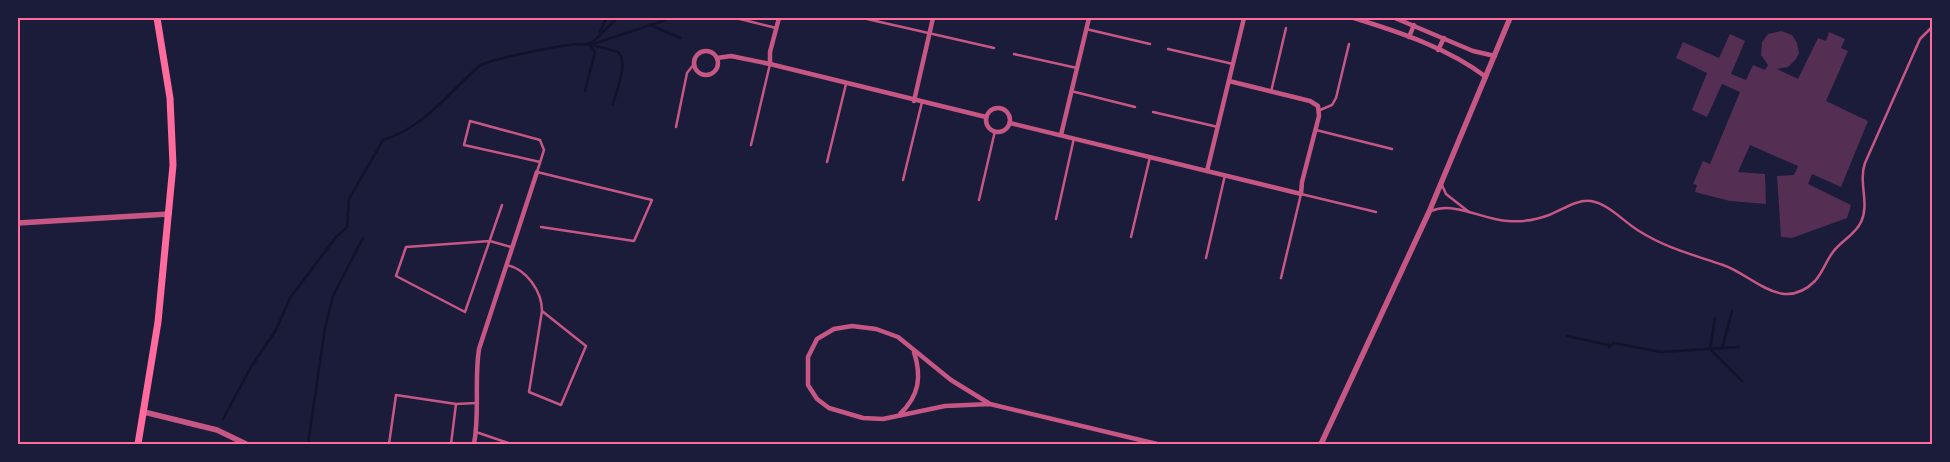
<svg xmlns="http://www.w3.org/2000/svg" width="1950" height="462" font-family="Helvetica,sans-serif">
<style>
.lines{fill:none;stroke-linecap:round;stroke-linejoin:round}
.stream{stroke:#12122b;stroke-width:2.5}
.building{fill:#542f53}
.service{stroke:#c65784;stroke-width:2.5}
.minor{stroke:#c65784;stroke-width:4.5}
.tertiary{stroke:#c65784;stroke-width:5.5}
.primary{stroke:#ff6b9d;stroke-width:7}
.neatline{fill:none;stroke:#ff6b9d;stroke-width:2}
</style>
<rect width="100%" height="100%" fill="#1b1b3a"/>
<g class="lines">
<!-- stream -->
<g class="stream">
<path d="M650 25 681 38"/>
<path d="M600 32 606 18"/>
<path d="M587 44 593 42 617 18"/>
<path d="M585 91 595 52 590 45 663 21 668 18"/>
<path d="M1715 318 1710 349 1742 381"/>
<path d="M1567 336 1609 345"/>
<path d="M1609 347 1614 343 1661 352 1739 347"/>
<path d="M1722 348 1732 311"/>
<path d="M223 419 251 367 276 330 290 298 336 237 347 227 349 199 383 140C424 127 447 95 478 67 487 59 567 44 581 44 593 44 607 49 618 52 629 62 616 92 613 104"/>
<path d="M308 444 325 328 333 296 363 238"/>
</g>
</g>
<!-- building -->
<path class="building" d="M1781 31 1792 35 1797 43 1799 53 1796 59 1788 67 1777 69 1798 79 1818 38 1826 41 1829 32 1845 39 1841 48 1848 51 1826 101 1868 121 1841 187 1812 174 1808 184 1851 205 1847 218 1792 238 1781 237 1777 176 1794 175 1798 166 1750 145 1738 172 1765 174 1766 204 1730 201 1695 192 1697 185 1693 184 1703 161 1710 164 1740 92 1722 84 1707 117 1692 110 1707 73 1676 58 1683 42 1719 58 1730 34 1745 41 1731 74 1746 80 1753 65 1765 70 1768 65 1761 55 1762 42 1768 34Z"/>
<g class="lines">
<!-- service -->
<g class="service">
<path d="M736 18 776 28"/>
<path d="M867 19 994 48"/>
<path d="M1086 29 1150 44"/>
<path d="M1168 49 1233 64"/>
<path d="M1014 54 1077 68"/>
<path d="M1071 91 1135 107"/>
<path d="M1271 92 1286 28"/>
<path d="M1320 110 1332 105 1336 98 1349 44"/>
<path d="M1153 112 1218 127"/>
<path d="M676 127 687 73 694 64"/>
<path d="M1316 130 1392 149"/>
<path d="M751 145 770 64"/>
<path d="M540 162 464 145 470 121 540 140 544 150 537 172 652 200 634 241 541 227"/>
<path d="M827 162 846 84"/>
<path d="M903 180 922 102"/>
<path d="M1442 185 1446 194 1469 212"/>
<path d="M979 200 995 131"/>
<path d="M502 205 465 312 396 276 406 247 490 241 511 247"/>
<path d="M1431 211C1455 201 1483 220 1508 221 1522 222 1536 220 1549 215 1562 210 1577 199 1591 201 1609 204 1624 222 1639 231 1666 248 1694 255 1723 265 1753 275 1782 314 1815 281 1823 272 1826 261 1833 252 1841 241 1855 235 1861 222 1870 203 1858 183 1865 163L1920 39 1932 27"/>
<path d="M1056 219 1074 138"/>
<path d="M1131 237 1150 157"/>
<path d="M1206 258 1225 175"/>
<path d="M507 265C526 269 542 291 542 311L586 346 561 405 529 392 542 311"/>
<path d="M1281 278 1301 194 1376 212"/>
<path d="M476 432 511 444"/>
<path d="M389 444 396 395 456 404 476 403"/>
<path d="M451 444 456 404"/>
</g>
<!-- minor -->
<g class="minor">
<path d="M1354 18C1399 32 1448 48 1486 77"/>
<path d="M1395 18 1473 51 1495 56"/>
<path d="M1409 37 1414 25"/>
<path d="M1438 50 1444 38"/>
<circle cx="706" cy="63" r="12"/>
<path d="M717 58 731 56 770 64 986 117"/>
<path d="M770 64V52L779 18"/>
<path d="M914 101 933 18"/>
<circle cx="998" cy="120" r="12"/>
<path d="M1010 123 1301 194 1302 182 1319 116 1318 106 1310 101 1229 81"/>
<path d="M1061 135 1089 18"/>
<path d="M1207 171 1244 18"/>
<path d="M990 404 945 406 883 419 863 418 829 408 817 399 808 385V357L817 339 834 329 852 326 876 329 898 337 951 380 990 404 1157 444"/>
<path d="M900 414C919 396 922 377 914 352"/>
<path d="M474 444C480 413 474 381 479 349L537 172"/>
</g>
<!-- tertiary -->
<g class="tertiary">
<path d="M18 223 169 214"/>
<path d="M144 412 217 430 246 444"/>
<path d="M1321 444 1429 212 1510 18"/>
</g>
<!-- primary -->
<path class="primary" d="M138 444 158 322 173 165 170 98 157 18"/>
</g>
<!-- border -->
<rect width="1950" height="462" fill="none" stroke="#1b1b3a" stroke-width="38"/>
<rect x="19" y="19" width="1912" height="424" class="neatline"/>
</svg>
